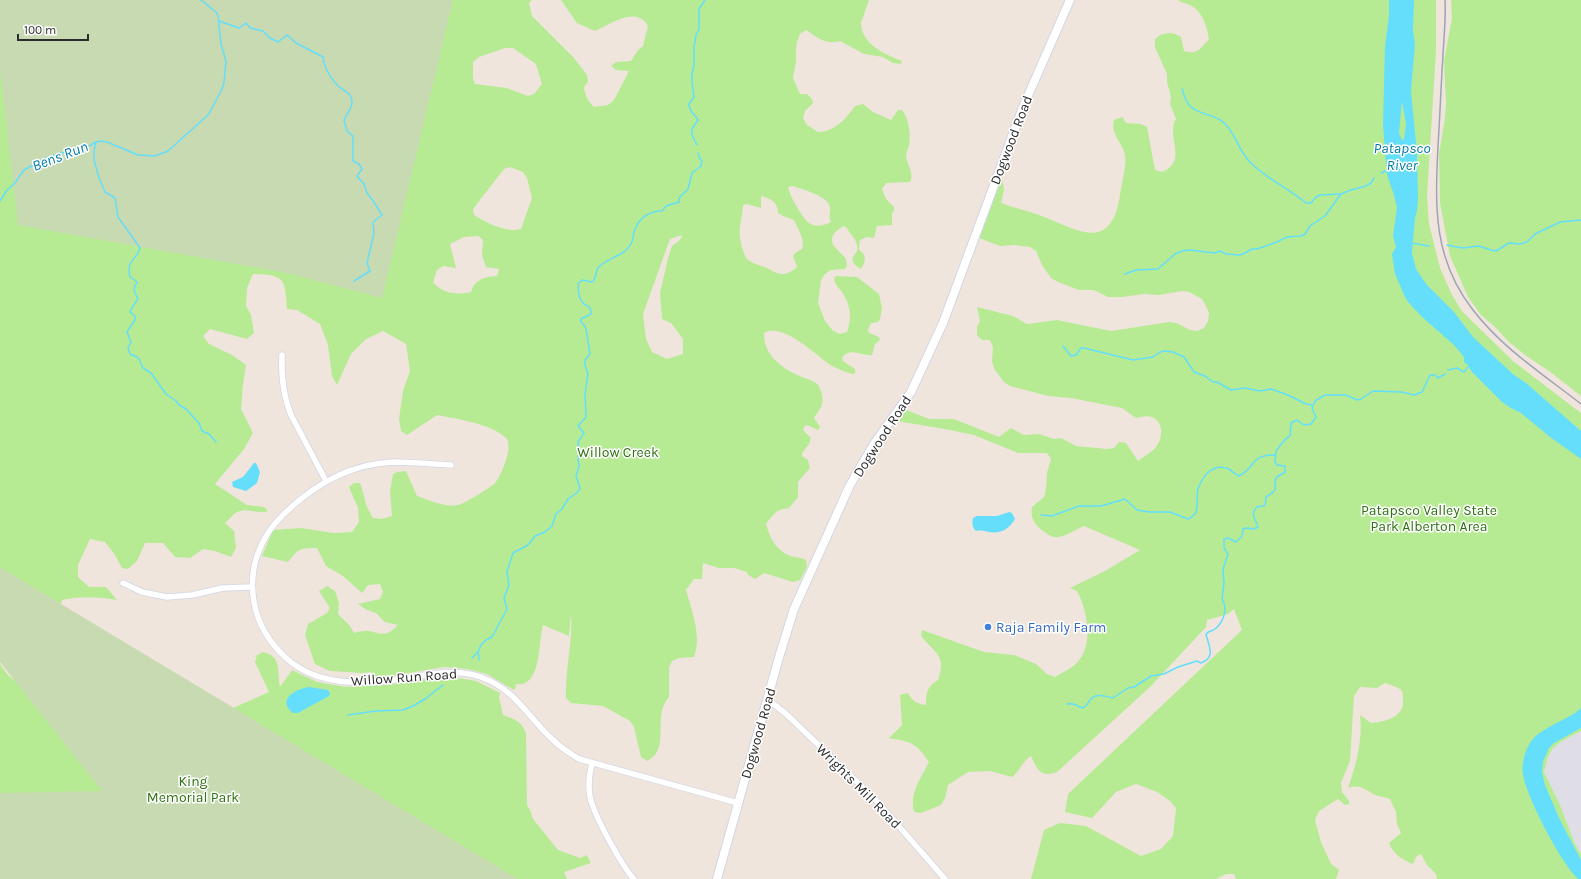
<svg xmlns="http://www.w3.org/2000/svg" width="1581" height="879" font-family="Karla,sans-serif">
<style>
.industrial{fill:#dfdde6}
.green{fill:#b7eb93;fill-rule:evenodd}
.cemetery{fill:#c8dab1}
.water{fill:#64defb;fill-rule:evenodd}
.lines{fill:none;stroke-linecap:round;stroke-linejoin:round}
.stream{stroke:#64defb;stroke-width:1.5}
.street-casing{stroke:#d1d6e6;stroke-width:7}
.secondary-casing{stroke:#d1d6e6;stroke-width:10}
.street{stroke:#fff;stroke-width:5.5}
.secondary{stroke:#fff;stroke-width:8}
.rail{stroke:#9ea3b8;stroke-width:1.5}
.shop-dot{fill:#3f7fe0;stroke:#fff;stroke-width:1.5}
.labels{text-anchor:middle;stroke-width:3;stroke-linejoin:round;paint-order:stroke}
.street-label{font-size:14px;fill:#2b2b2b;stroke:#fff}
.park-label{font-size:14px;fill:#2d7112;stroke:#fff}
.shop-label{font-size:14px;fill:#366cbe;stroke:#fff;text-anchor:start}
.water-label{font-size:15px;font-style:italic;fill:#007caa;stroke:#fff}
</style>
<rect width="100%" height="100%" fill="#efe5dc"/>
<!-- industrial -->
<path class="industrial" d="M1581 731V854L1575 844 1560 805 1544 772 1548 757 1553 748 1562 741Z"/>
<!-- green -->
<g class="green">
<path d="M0 0H532L529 3 532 16 574 58 587 75 588 82 584 87C585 96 588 101 594 107L608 105 614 100 629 71 616 70 611 66 616 62 631 61 638 50 643 46 648 26C637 5 610 24 595 31L577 23 561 0H869L861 23C861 44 886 55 902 61L901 64 893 63 883 57 864 54 840 41C826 45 818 38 806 30L800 34 797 42 796 49V62L793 78 800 94H807L812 99 813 103 805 111 803 118 807 125 818 132C834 132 846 119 855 106L863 104 873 112 891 120 898 110H902C909 118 911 136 909 146 908 149 906 152 906 155 906 164 915 172 910 182L886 183 882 189 886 199 894 207V211L892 213V225L877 226 874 238 867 237 860 240 859 250C868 255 865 262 861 269 856 267 851 262 853 257 854 255 856 253 857 251 859 244 854 238 850 233 848 230 848 228 844 226 835 231 830 235 833 245L846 259 847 266 845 269 831 270 825 274 821 280 818 303 825 321 833 331 840 334 847 332C852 317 851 306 842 292 839 288 835 285 834 279L836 276 857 277 879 294 882 308 880 319 878 322 871 323 868 329 869 333 879 337 880 340 875 344 872 355C863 357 850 346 842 358L843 361 855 369V373L852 374C846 372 840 370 834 367 818 358 784 321 764 333 763 353 780 367 797 375 803 378 811 379 817 384 821 388 824 399 822 404 821 409 816 414 814 418L820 427 818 430 807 425 804 427 803 430 811 438 809 444 802 453V456L808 460 810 468 798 482V497L789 508C775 510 774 514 766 524 770 538 776 551 791 556 796 558 801 557 806 560L807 567 800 580 793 582 764 573 755 579 748 575 747 572 734 568H719L703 563 702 579H694L686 590C692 612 702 636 694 657L679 658 672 661 669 667V697C651 716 672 749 647 761L641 757 634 727 630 721 603 706 571 703 566 698C565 670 573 642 571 614L569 636 543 625C538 642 542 689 515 684L516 686 514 690 487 674 467 669 444 667 380 678H369L372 672 362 673 330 671 315 664 305 635 308 624 327 613 330 608 319 591 327 586 335 591 339 603 338 614 350 626 354 633C357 632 361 631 364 631 379 630 383 641 398 625L385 622 376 613 367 610 358 604 380 599 383 592 380 584 368 585 362 593 343 576 326 566 317 548C300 548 298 549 288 562L262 556 273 530 301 528 333 533 352 532 359 522 358 508 349 487 354 483H360C365 496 364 504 373 518L381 519 392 516 390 491 393 474 397 472 406 471 417 496C429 500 447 509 461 504 467 502 490 488 495 483 501 476 514 446 506 438 492 424 457 419 437 415L407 435 401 431 399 419 403 391 410 371 406 344 383 331 366 339 351 354 337 385 332 376 328 345 320 324 297 310 287 309C285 278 285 275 253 274L247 288 246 306 251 315 254 333 247 339 210 329 203 336 209 344 232 355 246 365 243 384 241 409 253 433 244 449 215 484 247 505 264 507 268 511C258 515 248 507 237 512 233 514 229 520 225 523L234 531 236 548 231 557 215 551 203 549 190 558 175 557 163 543H145L137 561 128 569 122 568 115 555 105 542 90 539 78 565V577L89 587H106L117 600C99 597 80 596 62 600L61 604 0 568ZM505 48H513L536 64 542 84 534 94 528 96 507 88 475 84 473 78V62L479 57ZM510 167 523 172 527 178 532 198 521 229C506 233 487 223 474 215L473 209 504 169ZM792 186C801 189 827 195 830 207 831 212 828 217 831 222 813 231 806 223 797 207 793 201 790 195 788 187ZM761 196C770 198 778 202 778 213L783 216 794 220C798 229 805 239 802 249L795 253 793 256 797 267C787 276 780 276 769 269 763 266 752 264 747 259 745 257 744 253 743 250 736 231 742 223 743 205L747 204 761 208ZM682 235 680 240 672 246 668 258 660 293 662 319 671 323 683 339V354L667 359 652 352 646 339 643 314 670 239ZM478 236 483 240 482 255 486 267 499 269 497 276C485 277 475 279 471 292 458 295 442 294 433 282L437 270 443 266 456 268 450 244 464 237Z"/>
<path d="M1178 0H1436V51L1427 196 1429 224 1440 268 1452 295 1462 311 1475 324 1513 361 1581 413V731L1562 741 1553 748 1548 757 1544 772 1560 805 1575 844 1581 854V879H1437L1436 874 1427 865 1421 854 1416 857 1413 864C1404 861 1392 853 1389 843L1401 833 1397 824 1396 812 1390 799C1386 797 1382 797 1378 796 1367 792 1361 783 1348 788 1356 765 1363 740 1360 715L1371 723C1385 722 1404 717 1403 701 1403 698 1403 694 1402 691 1399 687 1390 685 1385 683L1377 688 1360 687 1354 696 1350 761 1341 783 1342 792 1349 801V804L1345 805 1338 799 1319 811 1315 820 1321 842 1331 864 1339 870 1336 879H1236L1234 874H1226L1216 879H1031L1044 830 1060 823 1086 826 1141 856 1161 849 1173 836 1176 808 1170 801 1157 792 1136 784 1116 792 1092 818 1065 812 1068 794 1242 630 1234 609 1228 614 1207 620 1206 627 1150 687 1057 772C1040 778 1037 769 1031 756 1022 762 1020 771 1012 777L990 771 968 772 948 785 945 798 941 805 921 813 914 812C909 793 921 778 929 762 916 743 912 742 889 738L902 725 900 695 908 693C912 701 917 704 926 705 926 693 927 686 938 680 947 656 935 653 921 636L922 630 984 652 1014 655 1036 664 1047 674 1055 677C1063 672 1075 667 1080 659 1093 641 1087 609 1077 591L1070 588 1105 571 1140 550 1084 526C1077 529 1064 537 1058 537 1053 538 1049 535 1046 533 1036 526 1030 520 1032 507L1044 497 1046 489 1047 473 1051 459 1047 453H1018L974 435 950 430 897 421 904 409 929 419H954L999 437 1011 428 1024 435 1039 434 1054 439 1061 438 1076 446 1107 449 1114 448 1119 442 1126 443 1138 461C1143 457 1152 452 1156 447 1163 438 1164 422 1152 417 1147 415 1140 417 1136 418L1122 408 1071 398 1048 396 1010 386 1004 382 995 370 992 362 993 347 990 340H982L977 335V327L980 321 977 307 1013 316 1027 324 1057 320 1111 331 1169 322 1177 323 1190 330 1197 331 1204 328 1208 321 1209 313 1206 306 1202 299 1189 292 1182 291 1159 295 1144 294 1122 297H1108L1094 290H1079L1058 282 1051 278 1042 265 1036 251 1030 247 1015 245 1000 246 979 238 1006 163 1002 178 1004 190 1001 203C1013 208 1026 210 1039 215 1076 229 1111 255 1120 195 1121 186 1127 164 1125 156 1123 142 1110 136 1114 120L1122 117 1126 123 1141 124 1147 127 1155 170 1162 172C1189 161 1165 136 1176 119L1170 104 1171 97 1167 82V74L1155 47V39C1163 32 1172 31 1181 37L1184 51C1198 55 1201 48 1209 39 1207 28 1203 12 1192 6 1187 3 1181 3 1178 0Z"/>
<path d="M1451 0H1581V396L1549 371 1525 355 1508 341 1495 327 1481 315 1468 297 1450 256 1440 203 1439 154 1445 118 1446 103 1444 61 1452 18Z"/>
<path d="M263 652C282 656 277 671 280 687L292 670 317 682 346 687 388 685 428 679 458 678 476 681 500 693 499 697 503 715C514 719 522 722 526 733L527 805 530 810 533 819 558 850 580 858 587 855 591 863 564 872 567 879H509L233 708 269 692 255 662 257 655Z"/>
<path d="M0 664 7 674 31 695 111 796 0 879Z"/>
</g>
<!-- cemetery -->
<g class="cemetery">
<path d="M0 0H453L382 298 287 273 18 225 0 67Z"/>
<path d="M0 567 61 604 518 879H0V793L102 791 0 662Z"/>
</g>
<!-- water -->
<g class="water">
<path d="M1389 0H1414L1413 31 1415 44 1411 91 1417 153 1418 199 1417 211 1415 218 1412 253 1416 269 1427 285 1454 312 1473 337 1514 375 1526 383 1581 431V459L1550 437 1521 413 1511 408 1502 402 1472 372 1467 364 1464 362V357L1454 345 1422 317 1409 303 1405 297 1395 274 1392 254 1396 247 1393 236 1397 208 1394 195 1387 175 1383 125 1385 46 1389 16ZM1402 101 1406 124 1404 139 1402 140 1399 133Z"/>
<path d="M254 463H256L260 472 257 483 246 491 233 487 232 482 243 477Z"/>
<path d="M1009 512 1012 513 1015 519C1009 529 1001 534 989 532 984 531 981 530 976 531 972 527 972 523 973 518L977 516H997Z"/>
<path d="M309 687 328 690 330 693 329 696 298 713H293C276 700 295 689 309 687Z"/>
<path d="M1581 708V728L1554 743 1549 748 1543 762 1542 772 1545 785 1560 820 1581 860V879H1578C1561 863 1526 797 1523 774 1521 763 1526 747 1533 739 1540 730 1564 720 1575 713Z"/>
</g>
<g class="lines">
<!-- stream -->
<g class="stream">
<path d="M219 21 239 28 246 23 250 28 263 31 270 38 278 42 287 35 296 43 323 57C324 67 330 77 337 85 343 91 353 93 352 103 352 108 346 115 344 120L347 131 353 136V161L359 164 362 169 357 176 364 184 367 193 374 202 382 215 373 222 374 233 367 263 370 271 354 281"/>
<path d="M1182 89C1184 95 1186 102 1190 106 1199 115 1214 114 1223 122 1235 131 1238 151 1251 163 1267 179 1288 188 1306 203H1311L1316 197 1320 195 1340 194"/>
<path d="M96 142 94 151V160L99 178 105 192 115 198 118 217 140 248C137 260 126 259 130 277L136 281 137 283C131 290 136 293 138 299L133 306 130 312 135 316V320L127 332 131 342 128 348 130 354 137 357 139 359 143 368 151 373 166 394 176 401 179 405 186 409 199 423 202 431 209 434 216 442"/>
<path d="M697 145 692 135V129L698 120C695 114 689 112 689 104L694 97 692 82V73L694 66V47L696 35 699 29V9L705 0"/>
<path d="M1381 173 1388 170"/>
<path d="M0 201 7 190 14 184 24 170 46 158 71 150 89 146 96 142 101 141 107 142 138 155 155 156 168 151 209 114 222 89 224 83 226 61 221 44 218 16 216 12 201 0"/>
<path d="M1411 243 1429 246"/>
<path d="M1447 245 1462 248 1479 246 1491 250 1496 251 1509 243 1520 244 1527 242 1535 234 1560 222 1581 220"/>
<path d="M1125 274 1136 270 1158 269 1175 254 1182 251 1189 250 1215 253 1220 251 1226 254 1239 255 1243 254 1252 249H1257L1277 242 1287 237 1301 236 1305 234 1310 226 1325 216 1341 194 1351 190 1366 186 1371 183 1374 178"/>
<path d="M1063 346 1071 356 1076 355 1081 348H1084L1133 360 1153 357 1160 352 1165 351 1173 352 1184 357 1194 372 1205 376 1213 382H1217L1231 390 1245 388 1260 391 1271 389 1288 395 1306 404 1312 405"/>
<path d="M1448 370 1457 368 1464 372 1468 367"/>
<path d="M1041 515 1052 516 1079 506H1101L1125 499 1137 510 1149 512H1170L1188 519C1202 514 1195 499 1198 489 1202 477 1212 464 1226 468 1231 469 1234 474 1239 476 1257 467 1249 455 1275 455"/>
<path d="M478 652 479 660"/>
<path d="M472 658 478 652 481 645 486 640 492 637 507 609 504 598 509 585 507 572 513 553 528 545 535 536 545 532 552 526 556 514 562 509 568 499 578 492 580 488 576 476 579 466 578 460 579 453 578 442 584 433 578 426 586 417 585 393 588 374 585 365V360L590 354 586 329 585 326 581 322V319L591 314C591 306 589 307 584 304 579 300 578 290 578 284L582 280 592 282C597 278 595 272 598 268 607 257 624 257 631 244 633 241 633 236 634 232 638 219 648 211 662 211 667 203 672 205 679 202V198L688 189 692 173 701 166 702 161 699 157 698 153"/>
<path d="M1067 704C1077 702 1076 707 1083 708 1087 706 1088 703 1090 700 1095 693 1106 696 1113 698L1128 688 1134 687 1151 676 1164 674 1178 667 1197 661 1201 663C1217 657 1208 645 1206 634 1209 631 1212 631 1215 629 1224 622 1228 608 1222 599L1224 583 1223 569 1228 554 1224 548V539L1228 538 1236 542 1242 536 1243 529 1246 528 1254 529 1258 527C1255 518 1250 514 1257 507L1263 506 1265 505 1266 497C1276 491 1276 491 1275 480L1277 477 1285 472V466L1277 465 1275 462 1276 451C1280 446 1284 439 1290 436L1291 423 1297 420 1304 425 1311 424 1316 417 1312 408 1315 401 1325 395H1346L1357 400 1361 399 1373 391 1402 392 1414 395 1422 392 1430 375H1435L1438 378 1445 374"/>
<path d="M348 715 376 711 403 710 413 706 425 699 443 685"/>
</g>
<!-- street casing -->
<g class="street-casing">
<g id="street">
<path d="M282 355C281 377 283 395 291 415L326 481"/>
<path d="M451 465C432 464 412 462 393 462 350 464 315 484 285 513 260 536 248 568 254 602 258 624 269 642 285 657 313 684 358 685 394 680 423 676 453 667 481 677 516 690 527 716 552 739 560 747 569 753 579 759L738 803"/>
<path d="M123 583 142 592 167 597 192 595 223 588 252 587"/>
<path d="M767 699 785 713 876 800 945 879"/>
<path d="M592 763C589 774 588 785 590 797 594 815 621 865 634 879"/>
</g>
</g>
<!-- secondary casing -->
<g class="secondary-casing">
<path id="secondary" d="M717 879 780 654 794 609 850 485 874 444 911 392 943 323 1023 107 1070 0"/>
</g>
<!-- street -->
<use href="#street" class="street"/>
<!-- secondary -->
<use href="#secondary" class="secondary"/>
<!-- rail -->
<path class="rail" d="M1445 0C1446 18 1444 36 1443 55 1441 85 1440 115 1438 146 1435 207 1433 259 1473 310 1502 348 1544 375 1581 404"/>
</g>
<!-- markers -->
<circle class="shop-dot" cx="988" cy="627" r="4"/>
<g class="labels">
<!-- street labels -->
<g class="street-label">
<text transform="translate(1011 140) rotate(-69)" y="5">Dogwood Road</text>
<text transform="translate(882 436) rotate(-57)" y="5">Dogwood Road</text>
<text transform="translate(404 677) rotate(-4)" y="5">Willow Run Road</text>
<text transform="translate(758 733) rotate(-74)" y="5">Dogwood Road</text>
<text transform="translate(859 786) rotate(45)" y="5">Wrights Mill Road</text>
</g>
<!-- park labels -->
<g class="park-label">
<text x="618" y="457">Willow Creek</text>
<text x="1429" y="515">Patapsco Valley State<tspan x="1429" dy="16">Park Alberton Area</tspan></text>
<text x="193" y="786">King<tspan x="193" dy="16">Memorial Park</tspan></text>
</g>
<!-- shop labels -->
<g class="shop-label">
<text x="996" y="632">Raja Family Farm</text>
</g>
<!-- water labels -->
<g class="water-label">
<text x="1402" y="153">Patapsco<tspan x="1402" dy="17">River</tspan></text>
<text transform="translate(60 156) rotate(-21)" y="5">Bens Run</text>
</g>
</g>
<!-- scale -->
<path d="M18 34v6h70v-6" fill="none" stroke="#2b2b2b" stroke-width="2"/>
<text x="24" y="34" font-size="12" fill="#2b2b2b" stroke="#ffffff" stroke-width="3" paint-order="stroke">100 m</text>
</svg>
